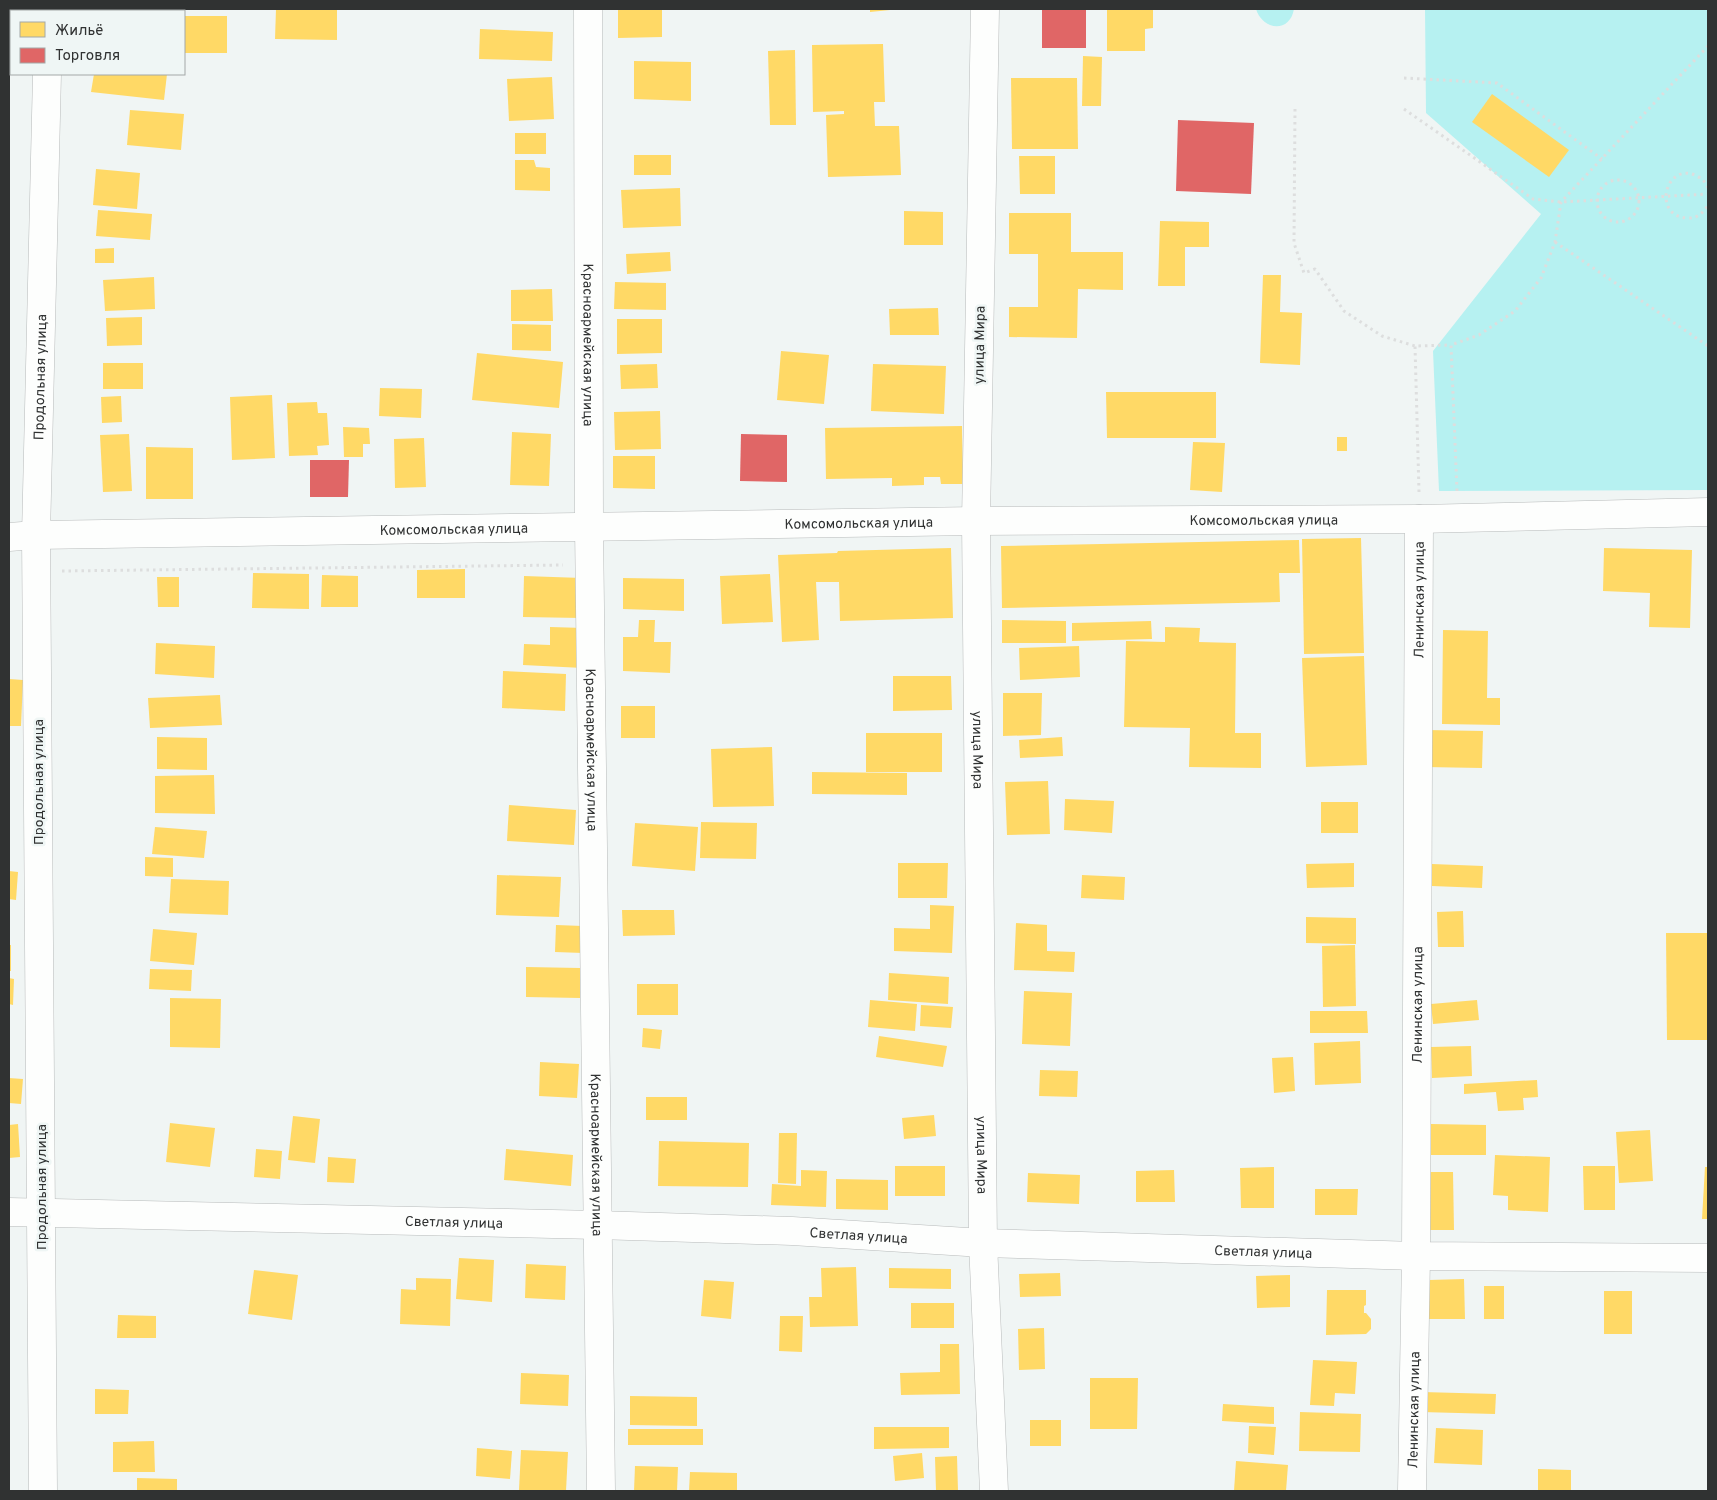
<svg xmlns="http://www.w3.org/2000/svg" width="1717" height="1500" font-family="Overpass,sans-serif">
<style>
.green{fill:#b6f1f1}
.homes{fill:#ffd966}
.shops{fill:#e06666}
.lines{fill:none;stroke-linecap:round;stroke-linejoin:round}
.minor-casing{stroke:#b8bbbb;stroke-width:29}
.path{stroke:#dddede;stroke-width:3;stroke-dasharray:2.5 4;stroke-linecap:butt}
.minor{stroke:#fdfefd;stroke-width:28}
.labels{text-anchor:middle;stroke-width:5;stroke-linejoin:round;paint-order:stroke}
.street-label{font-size:14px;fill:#303232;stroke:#eff6f5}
</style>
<rect width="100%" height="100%" fill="#f0f5f4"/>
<!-- green -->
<g class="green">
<path d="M1256 9H1294C1290 33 1263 31 1256 9Z"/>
<path d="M1425 9H1708V490L1439 491 1433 351 1541 214 1426 113Z"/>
</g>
<!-- homes -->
<g class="homes">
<path d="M108 9H164V11H107Z"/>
<path d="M276 9H337V40L275 39Z"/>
<path d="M618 9H662V37L618 38Z"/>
<path d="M870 9H890V10L870 12Z"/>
<path d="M1107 9H1153V28L1145 29V51H1107Z"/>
<rect x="184" y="16" width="43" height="37"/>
<path d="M480 29 553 32 552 61 479 59Z"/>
<path d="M883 44 885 102H874L875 126H899L901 175 828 177 826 115 844 114V111L813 112 812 45Z"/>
<path d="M795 50 796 125H770L768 51Z"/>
<path d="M1083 56 1102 57 1101 106H1082Z"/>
<path d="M634 61 691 62V101L634 99Z"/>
<path d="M94 74H167L164 100 91 92Z"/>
<path d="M552 77 554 119 509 121 507 79Z"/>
<path d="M1011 78H1077L1078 149H1012Z"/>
<path d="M1492 94 1569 150 1549 177 1472 122Z"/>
<path d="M130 110 184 114 181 150 127 145Z"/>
<rect x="515" y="133" width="31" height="21"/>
<rect x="634" y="155" width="37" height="20"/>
<path d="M1019 156H1055V194H1020Z"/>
<path d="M515 160H534L536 167 550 168V191L515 190Z"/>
<path d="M96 169 140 173 137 209 93 205Z"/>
<path d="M680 188 681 226 623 228 621 190Z"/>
<path d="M98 210 152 214 150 240 96 236Z"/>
<path d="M904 211 943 212V245H904Z"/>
<path d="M1009 213H1071V252H1123V290L1078 289 1077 338 1009 337V307H1038V254H1009Z"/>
<path d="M1160 221 1209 222V247H1185V286H1158Z"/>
<path d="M114 248V263H95V249Z"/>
<path d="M670 252 671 271 627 274 626 254Z"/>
<path d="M1263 275H1281L1280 312 1302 313 1300 365 1260 363Z"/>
<path d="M154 277 155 309 105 311 103 280Z"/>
<path d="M615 282 666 283V310L614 309Z"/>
<path d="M552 289 553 321H511V290Z"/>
<path d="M938 308 939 335H890L889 309Z"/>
<path d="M142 317V345L107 346 106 318Z"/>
<path d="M617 319H662V353L617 354Z"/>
<path d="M512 324 551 325V351L512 350Z"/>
<path d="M781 351 829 355 824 404 777 400Z"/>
<path d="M477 353 563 362 559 408 472 400Z"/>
<rect x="103" y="363" width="40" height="26"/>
<path d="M657 364 658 388 621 389 620 365Z"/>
<path d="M873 364 946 366 944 414 871 411Z"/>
<path d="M380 388 422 389 421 418 379 416Z"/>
<path d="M1106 392H1216V438H1107Z"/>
<path d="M272 395 275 458 232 460 230 397Z"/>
<path d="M121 396 122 422 102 423 101 397Z"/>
<path d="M317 402 318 413H327L329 445 317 446 318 455 289 456 287 403Z"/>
<path d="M660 411 661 449 615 450 614 412Z"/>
<path d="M962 426 963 484H941L940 477H924V485L892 486V478L826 479 825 428Z"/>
<path d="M343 427 369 428 370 444H363V457H344Z"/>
<path d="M512 432 551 434 549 486 510 485Z"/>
<path d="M129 434 132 491 103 492 100 435Z"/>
<rect x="1337" y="437" width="10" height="14"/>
<path d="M424 438 426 487 395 488 394 439Z"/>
<path d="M1193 442 1225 443 1222 492 1190 490Z"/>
<path d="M146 447 193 448V499H146Z"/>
<path d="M613 456H655V489L613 488Z"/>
<path d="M1361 538 1364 653 1304 654 1302 539Z"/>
<path d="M1299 540 1300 573H1279L1280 602 1002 608 1001 546Z"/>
<path d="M951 548 953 618 840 621 839 582H816L819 640 782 642 778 555 837 553 838 551Z"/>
<path d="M1604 548 1692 550 1690 628 1649 627 1650 593 1603 591Z"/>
<path d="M465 569V598H417V570Z"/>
<path d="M253 573 309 574V609L252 608Z"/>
<path d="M770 574 773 622 722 624 720 576Z"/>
<path d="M322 575 358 576V607H321Z"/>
<path d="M524 576 582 578 581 618 523 617Z"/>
<path d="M157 577H179V607H158Z"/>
<path d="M623 578 684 579V611L623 609Z"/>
<path d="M639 620H655L654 642H671L670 673 623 671V637H638Z"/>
<path d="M1002 620 1066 621V643H1002Z"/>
<path d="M1151 621 1152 639 1072 641V623Z"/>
<path d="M550 627 584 628 583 668 523 665 524 644 550 645Z"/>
<path d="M1165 627 1200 628 1199 642 1236 643 1235 733H1261V768L1189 767 1190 728 1124 727 1126 641 1165 642Z"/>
<path d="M1443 630 1488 631 1487 698H1500V725L1442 724Z"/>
<path d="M156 643 215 646 214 678 155 674Z"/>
<path d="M1079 646 1080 677 1020 680 1019 648Z"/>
<path d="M1364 656 1367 765 1306 767 1302 658Z"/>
<path d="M503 671 566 674 565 711 502 708Z"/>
<path d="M893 676H951L952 710 893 711Z"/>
<path d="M9 679 23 680 21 726H9Z"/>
<path d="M1003 693H1042L1041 735 1003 736Z"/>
<path d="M220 695 222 725 150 728 148 698Z"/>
<rect x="621" y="706" width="34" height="32"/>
<path d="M1426 730 1483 731 1482 768 1425 767Z"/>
<rect x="866" y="733" width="76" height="39"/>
<path d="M157 737 207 738V770L157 769Z"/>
<path d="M1062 737 1063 756 1020 758 1019 740Z"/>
<path d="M772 747 774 806 713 807 711 749Z"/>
<path d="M812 772 907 773V795L812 794Z"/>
<path d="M214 775 215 814 155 813V776Z"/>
<path d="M1048 781 1050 834 1007 835 1005 782Z"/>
<path d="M1065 799 1114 801 1112 833 1064 830Z"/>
<rect x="1321" y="802" width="37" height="31"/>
<path d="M509 805 576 810 574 845 507 841Z"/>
<path d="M701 822 757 823 756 859 700 858Z"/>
<path d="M635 823 698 827 695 871 632 866Z"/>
<path d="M155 827 207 831 204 858 152 854Z"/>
<path d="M145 857 173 858V877L145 876Z"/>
<path d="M898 863H948L947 898H898Z"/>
<path d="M1354 863V887L1307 888 1306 864Z"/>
<path d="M1432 864 1483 866 1482 888 1432 886Z"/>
<path d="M9 871 18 872 16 900 9 899Z"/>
<path d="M497 875 561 877 559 917 496 915Z"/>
<path d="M1082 875 1125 877 1124 900 1081 898Z"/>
<path d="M171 879 229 881 228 915 169 913Z"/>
<path d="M930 905 954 906 952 953 894 951V928L930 929Z"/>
<path d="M622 910H674L675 935 623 936Z"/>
<path d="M1463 911 1464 947H1438L1437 912Z"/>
<path d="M1306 917 1356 918V944L1306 943Z"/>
<path d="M1016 923 1047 925V951L1075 952 1074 972 1014 970Z"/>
<path d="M556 925 583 926V953L555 952Z"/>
<path d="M153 929 197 933 194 965 150 961Z"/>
<path d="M1666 933H1708V1040H1667Z"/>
<rect x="9" y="945" width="2" height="26"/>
<path d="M1355 945 1356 1006 1323 1007 1322 946Z"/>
<path d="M526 967 580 968V998L526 997Z"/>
<path d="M150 969 192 970 191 991 149 989Z"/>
<path d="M889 973 949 977 948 1004 888 1000Z"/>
<path d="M9 978 14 979 13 1005 9 1004Z"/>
<rect x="637" y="984" width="41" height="31"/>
<path d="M1024 991 1072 993 1070 1046 1022 1044Z"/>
<path d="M170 998 221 999 220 1048 170 1047Z"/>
<path d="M870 1000 917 1004 915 1031 868 1027Z"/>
<path d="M1477 1000 1479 1020 1433 1024 1431 1004Z"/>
<path d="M921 1005 953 1007 951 1028 920 1026Z"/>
<path d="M1310 1011H1367L1368 1033H1310Z"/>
<path d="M643 1028 662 1030 660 1049 642 1047Z"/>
<path d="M879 1036 947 1046 943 1067 876 1057Z"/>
<path d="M1360 1041 1361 1083 1315 1085 1314 1043Z"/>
<path d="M1471 1046 1472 1076 1432 1078 1431 1047Z"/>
<path d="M1293 1057 1295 1091 1274 1093 1272 1058Z"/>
<path d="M540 1062 579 1064 577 1098 539 1096Z"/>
<path d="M1040 1070 1078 1071 1077 1097 1039 1096Z"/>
<path d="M9 1078 23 1079 21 1104 9 1103Z"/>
<path d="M1537 1080 1538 1097 1523 1098 1524 1110 1498 1111 1496 1092 1464 1094V1084Z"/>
<rect x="646" y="1097" width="41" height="23"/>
<path d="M934 1115 936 1136 904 1139 902 1118Z"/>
<path d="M293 1116 320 1119 315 1163 288 1160Z"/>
<path d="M170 1123 215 1128 210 1167 166 1162Z"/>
<path d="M18 1124 20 1157 9 1158V1125Z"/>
<path d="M1431 1124 1486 1125V1155H1431Z"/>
<path d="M1650 1130 1653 1181 1619 1183 1616 1132Z"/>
<path d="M779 1133H797L796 1184 778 1183Z"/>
<path d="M659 1141 749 1143 748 1187 658 1186Z"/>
<path d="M256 1149 282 1151 280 1179 254 1177Z"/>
<path d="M506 1149 573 1155 571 1186 504 1180Z"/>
<path d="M1495 1155 1550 1157 1548 1212 1508 1210V1196L1493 1195Z"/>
<path d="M328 1157 356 1159 354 1183 327 1182Z"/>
<rect x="895" y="1166" width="50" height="30"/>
<path d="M1583 1166H1615V1210H1584Z"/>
<path d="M1274 1167V1208H1241L1240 1168Z"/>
<path d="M1705 1167H1708V1219H1702Z"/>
<path d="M801 1170 827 1171 826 1207 771 1205 772 1184 801 1186Z"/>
<path d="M1174 1170 1175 1202H1136V1171Z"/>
<path d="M1424 1172H1453L1454 1230H1424Z"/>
<path d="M1028 1173 1080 1175 1079 1204 1027 1202Z"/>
<path d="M836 1179 888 1180V1210L836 1209Z"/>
<path d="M1315 1189H1358L1357 1215H1315Z"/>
<path d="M459 1258 494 1260 492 1302 456 1299Z"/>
<path d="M526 1264 566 1266 565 1300 525 1298Z"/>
<path d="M856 1267 858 1326 810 1327 809 1297H822L821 1268Z"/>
<path d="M889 1268 951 1269V1289L889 1288Z"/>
<path d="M254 1270 298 1275 292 1320 248 1314Z"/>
<path d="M1060 1273 1061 1296 1020 1297 1019 1274Z"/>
<path d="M1290 1275V1307L1257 1308 1256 1276Z"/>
<path d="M416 1278 451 1279 450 1326 400 1324 401 1289 416 1290Z"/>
<path d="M1464 1279 1465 1319H1429V1280Z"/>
<path d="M704 1280 734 1282 731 1319 701 1316Z"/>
<rect x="1484" y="1286" width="20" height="33"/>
<path d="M1327 1290H1366V1305L1364 1306V1313H1366L1371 1319V1329L1366 1334 1326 1335Z"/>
<rect x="1604" y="1291" width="28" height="43"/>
<rect x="911" y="1303" width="43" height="25"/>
<path d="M118 1315 156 1316V1338H117Z"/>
<path d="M780 1316H803L802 1352 779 1351Z"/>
<path d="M1044 1328 1045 1369 1019 1370 1018 1329Z"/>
<path d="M940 1344H959L960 1394 901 1395 900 1373 940 1372Z"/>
<path d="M1313 1360 1357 1362 1355 1394 1335 1393 1334 1406 1310 1405Z"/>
<path d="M521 1373 569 1375 568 1406 520 1404Z"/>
<path d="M1090 1378H1138L1137 1429H1090Z"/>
<path d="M95 1389 129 1390 128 1414H95Z"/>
<path d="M1422 1392 1496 1394 1495 1414 1421 1412Z"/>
<path d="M630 1396 697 1397V1426L630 1425Z"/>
<path d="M1223 1404 1274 1407V1424L1222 1421Z"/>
<path d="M1300 1412 1361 1414 1360 1452 1299 1451Z"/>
<rect x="1030" y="1420" width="31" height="26"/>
<path d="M1249 1426 1276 1427 1274 1455 1248 1453Z"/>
<path d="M874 1427H949V1448L874 1449Z"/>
<path d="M1436 1428 1483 1430 1482 1465 1434 1463Z"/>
<rect x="628" y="1429" width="75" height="16"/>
<path d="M154 1441 155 1472H113V1442Z"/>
<path d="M477 1448 512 1451 510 1479 476 1476Z"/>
<path d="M521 1450 568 1452 566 1491 519 1490Z"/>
<path d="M922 1453 924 1478 895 1481 893 1456Z"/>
<path d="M957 1456 958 1491H936L935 1457Z"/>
<path d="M1236 1461 1288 1465 1286 1491H1234Z"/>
<path d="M635 1466 678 1467 677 1491H634Z"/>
<path d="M1538 1469 1571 1470V1491H1538Z"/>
<path d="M690 1472 737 1473V1491H689Z"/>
<path d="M137 1478 177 1479V1491H137Z"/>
</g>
<!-- shops -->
<g class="shops">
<rect x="1042" y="9" width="44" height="39"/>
<path d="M1178 120 1254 123 1251 194 1176 191Z"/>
<path d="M741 434 787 435V482L740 481Z"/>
<path d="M310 460H349L348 497H310Z"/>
</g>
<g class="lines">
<!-- minor casing -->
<g class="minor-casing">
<g id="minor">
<path id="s1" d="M588 9 589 527 601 1491"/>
<path id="s2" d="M985 9 976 521 983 1243 994 1491"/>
<path d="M49 11V9"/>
<path id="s3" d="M9 537 36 535 976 521 1419 519 1708 512"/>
<path id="s4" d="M9 1212 597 1225 792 1231 983 1243 1416 1256 1708 1258"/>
<path id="s5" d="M43 1491 36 535 47 74"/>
<path id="s6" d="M1412 1491 1416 1256 1419 519"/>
</g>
</g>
<!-- path -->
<g class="path">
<path d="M1404 78 1497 83 1602 159"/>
<path d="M1295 109 1294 243 1304 273 1315 269 1344 311 1382 336 1415 346"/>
<path d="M1404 109 1533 199 1561 202 1708 194"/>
<circle cx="1618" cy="201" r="21"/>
<path d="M1708 188C1706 182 1701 178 1695 175 1665 163 1652 216 1687 218 1697 219 1704 212 1708 205"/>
<path d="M1555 242 1708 346"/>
<path d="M1457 491 1451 345 1479 335 1515 311 1541 278 1555 242 1561 202 1708 46"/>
<path d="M1419 492 1415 346 1451 345"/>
<path d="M62 571 563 565"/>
</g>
<!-- minor -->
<use href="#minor" class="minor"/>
</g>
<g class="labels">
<!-- street labels -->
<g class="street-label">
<text dy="5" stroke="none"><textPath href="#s1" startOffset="336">Красноармейская улица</textPath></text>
<text transform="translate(979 345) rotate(-89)" y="5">улица Мира</text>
<text dy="5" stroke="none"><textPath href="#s5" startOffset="1114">Продольная улица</textPath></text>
<text dy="5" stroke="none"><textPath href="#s3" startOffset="1255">Комсомольская улица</textPath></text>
<text dy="5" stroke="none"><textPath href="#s3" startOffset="850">Комсомольская улица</textPath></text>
<text dy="5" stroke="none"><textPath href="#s3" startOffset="445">Комсомольская улица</textPath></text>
<text dy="5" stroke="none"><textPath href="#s6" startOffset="891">Ленинская улица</textPath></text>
<text dy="5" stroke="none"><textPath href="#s1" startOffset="741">Красноармейская улица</textPath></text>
<text dy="5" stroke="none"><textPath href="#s2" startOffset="741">улица Мира</textPath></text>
<text transform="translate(38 782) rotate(-90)" y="5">Продольная улица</text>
<text dy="5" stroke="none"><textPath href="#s6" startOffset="486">Ленинская улица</textPath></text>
<text dy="5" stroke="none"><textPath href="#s1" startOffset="1146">Красноармейская улица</textPath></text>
<text dy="5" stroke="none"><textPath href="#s2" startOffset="1146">улица Мира</textPath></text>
<text transform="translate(41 1187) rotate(-90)" y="5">Продольная улица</text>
<text dy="5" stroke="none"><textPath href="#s4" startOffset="445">Светлая улица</textPath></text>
<text dy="5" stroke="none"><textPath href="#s4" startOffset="850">Светлая улица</textPath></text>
<text dy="5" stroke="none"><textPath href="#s4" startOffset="1255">Светлая улица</textPath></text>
<text dy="5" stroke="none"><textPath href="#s6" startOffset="81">Ленинская улица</textPath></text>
</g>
</g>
<!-- border -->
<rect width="1717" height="1500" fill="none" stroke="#303232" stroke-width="20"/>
<!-- legend -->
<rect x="10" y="10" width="175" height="65" fill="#eff6f5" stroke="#a3a8a7"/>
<rect x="20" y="22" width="25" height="15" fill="#ffd966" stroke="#a3a8a7"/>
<text x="55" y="35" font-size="15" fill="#303232">Жильё</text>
<rect x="20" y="48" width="25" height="15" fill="#e06666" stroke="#a3a8a7"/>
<text x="55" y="60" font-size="15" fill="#303232">Торговля</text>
</svg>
